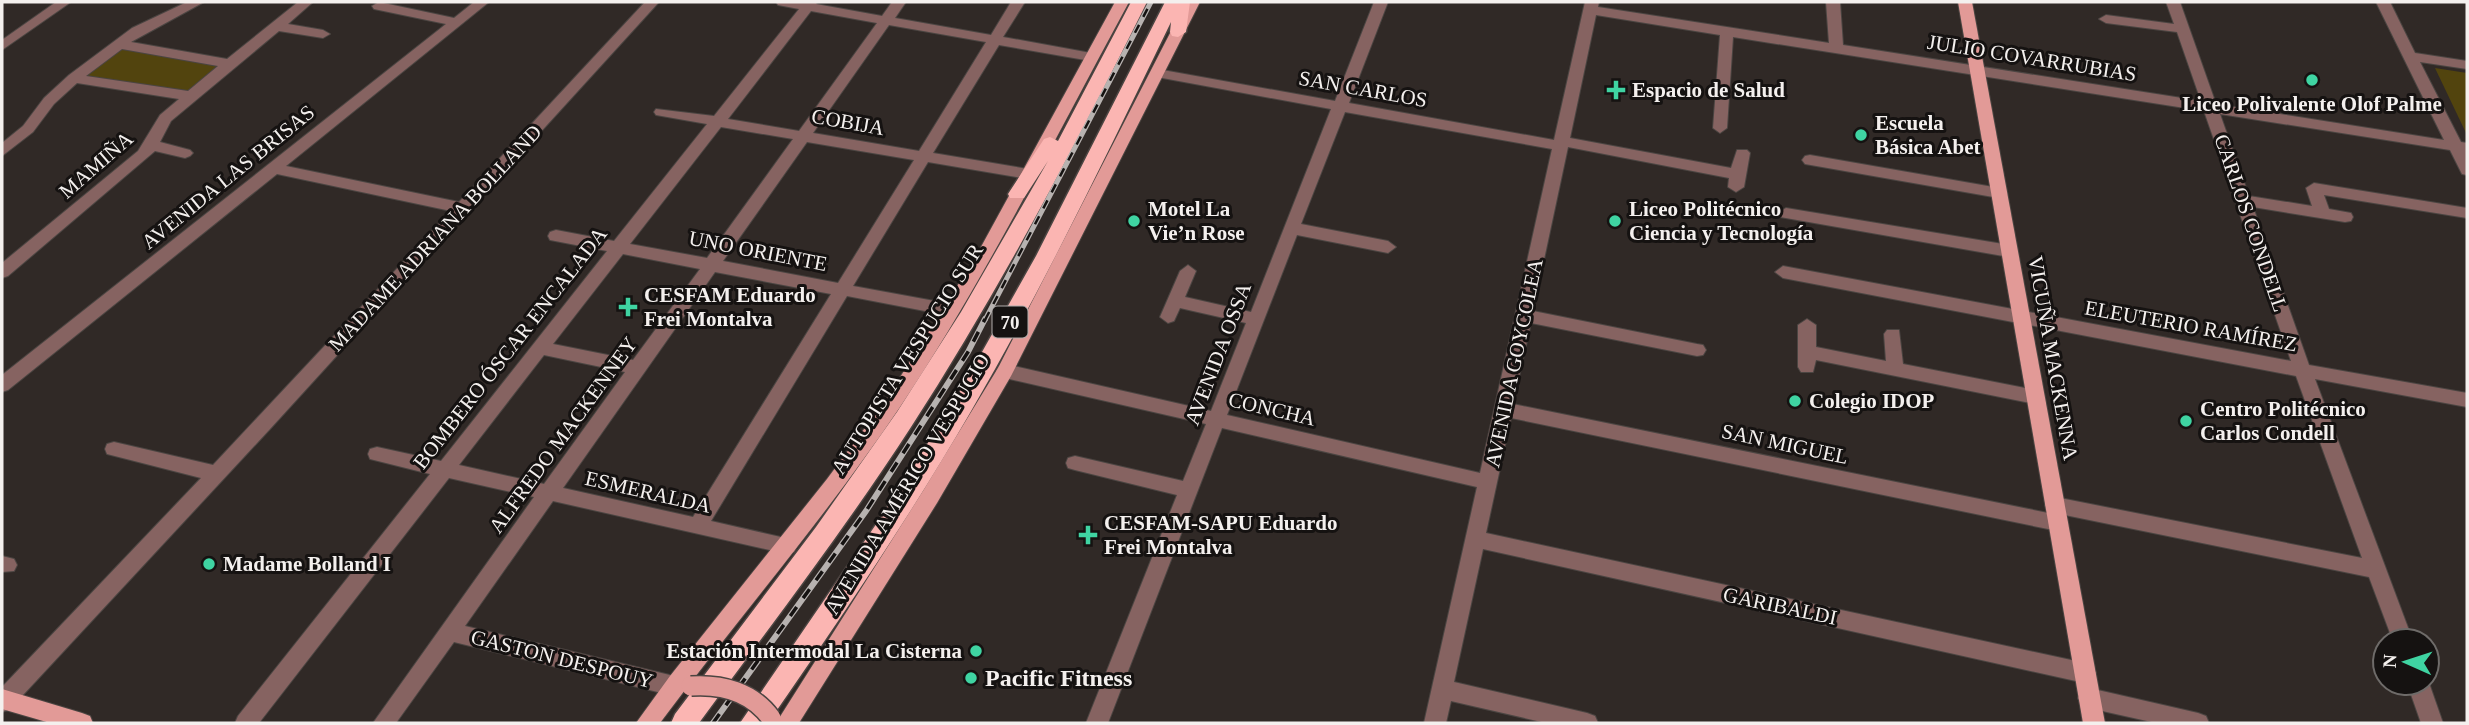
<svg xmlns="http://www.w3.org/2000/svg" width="2469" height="725" font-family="Georgia,serif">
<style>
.green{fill:#52440e}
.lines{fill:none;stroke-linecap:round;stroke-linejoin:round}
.minor-casing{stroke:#4b4542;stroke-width:2}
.major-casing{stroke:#4b4542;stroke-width:2}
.highway-casing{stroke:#4b4542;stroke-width:3}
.minor{fill:#866361;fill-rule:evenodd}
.major{fill:#e29a97;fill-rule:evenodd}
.highway{fill:#fbb5b2;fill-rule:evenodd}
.rail-far1-casing{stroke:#b7b2b0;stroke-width:5}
.rail-casing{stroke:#b7b2b0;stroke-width:6}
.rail-far1{stroke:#151211;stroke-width:2.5;stroke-dasharray:9;stroke-linecap:butt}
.rail{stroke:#151211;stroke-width:3.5;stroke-dasharray:11;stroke-linecap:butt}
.major-bridge-casing{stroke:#4b4542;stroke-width:22;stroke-linecap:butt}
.major-bridge{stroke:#e29a97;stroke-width:19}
.poi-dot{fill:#3fd4a2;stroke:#151211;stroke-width:2.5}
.labels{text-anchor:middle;stroke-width:6;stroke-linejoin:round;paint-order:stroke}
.shield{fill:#151211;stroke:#b1adac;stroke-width:2}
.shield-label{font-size:19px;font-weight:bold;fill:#f4f0ee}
.street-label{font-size:21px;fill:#f4f0ee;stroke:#151211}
.poi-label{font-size:21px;font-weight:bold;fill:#f4f0ee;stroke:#151211;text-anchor:start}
.near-poi-label{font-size:24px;font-weight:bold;fill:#f4f0ee;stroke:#151211;text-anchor:start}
</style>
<rect width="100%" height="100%" fill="#302926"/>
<!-- green -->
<g class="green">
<path d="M120 47 223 64 188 93 83 75Z"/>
<path d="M2435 68 2467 73V135Z"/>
</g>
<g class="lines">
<!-- minor casing -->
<g class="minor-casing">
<g id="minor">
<path d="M56 2H71L2 50V40Z"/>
<path d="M187 2H204L131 42 227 59 298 2H313L288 24 323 30 330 34 323 38 279 31 171 121 160 142 190 150 193 153 190 156 185 158 155 151 8 276 2 278V263L138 151 160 115 179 99 77 83 54 104 33 132 2 156V143L23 126 44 98 69 75 132 28ZM122 49 218 66 188 91 86 76Z"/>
<path d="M379 2 454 18 474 2H489L286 166 459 202 645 2H659L270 429 10 709 2 712V687L201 478 107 454 105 449 107 444 114 442 213 465 451 211 277 174 8 390 2 392V375L446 24 374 9 372 6Z"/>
<path d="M776 2H818L816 4 882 16 892 2H906L895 18 991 35 1011 2H1025L1003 37 1091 53 1098 57 1091 61 999 45 933 153 1028 169 1036 174 1028 179 928 162 853 286 951 304 957 306 959 310 957 314 951 316 847 296 711 521 794 540 797 546 794 552 787 554 553 501 465 626 674 676 681 679 685 686 681 693 674 696 454 642 396 723H373L534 497 449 478 259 723H235L238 716 430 474 370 459 368 454 370 449 377 447 441 461 607 251 550 240 548 236 550 232 556 230 614 241 707 124 656 115 654 112 656 109 714 116 799 9 778 5ZM811 11 877 23 799 131 728 119ZM889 25 986 42 919 151 813 133ZM721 127 793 139 707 258 630 244ZM807 142 914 160 838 283 723 261ZM623 254 700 269 633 360 553 344ZM715 272 831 294 693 517 563 488ZM544 355 625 372 544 484 459 465Z"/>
<path d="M1374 2H1388L1349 103 1554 140 1585 2H1599L1598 7 1829 43 1826 2H1840L1843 45 2201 101 2177 32 2106 23 2099 19 2106 15 2174 24 2166 2H2180L2216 104 2444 140 2376 2H2390L2415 53 2467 61V69L2420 62 2461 142 2467 143V175L2462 174 2450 150 2220 114 2249 196 2312 206 2306 188 2314 183 2467 208V218L2324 195 2329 209 2351 213 2353 217 2351 221 2345 222 2253 207 2309 365 2467 393V407L2315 379 2413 641H2393L2369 577 2055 513 2048 511 2045 505 2048 499 2055 497 2362 558 2296 376 1783 278 1775 272 1783 266 2291 361 2204 111 1733 37 1727 128 1720 133 1713 128 1720 35 1596 15 1570 138 1731 168 1737 150H1747L1750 153 1744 187 1736 192 1728 187 1729 178 1568 147 1533 311 1697 344 1703 345 1706 350 1703 355 1697 356 1531 323 1513 404 2058 515 2065 517 2068 523 2065 529 2058 531 1511 418 1486 533 2085 663 2092 666 2096 673 2092 680 2085 683 1483 549 1454 682 1587 713 1595 716 1598 723H1546L1451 701 1446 723H1424L1477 487 1222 428 1108 723H1086L1177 495 1075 470 1068 468 1066 463 1068 458 1075 456 1183 481 1206 424 1005 378 999 376 996 371 999 366 1005 364 1211 411 1246 323 1180 308 1174 321 1168 323 1160 317 1180 271 1188 265 1196 271 1185 297 1251 312 1331 109 1157 77 1150 73 1157 69 1335 101ZM1345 112 1552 149 1480 473 1227 415 1297 235 1388 253 1396 247 1388 241 1301 224Z"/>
<path d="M1810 155 1999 188 2007 193 1999 198 1805 164 1802 160 1805 156Z"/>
<path d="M1786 208 2009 245 2017 251 2009 257 1780 217 1778 213Z"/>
<path d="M1807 319 1816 325V347L1886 361 1884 334 1887 330H1899L1903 364 2035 390 2041 392 2044 397 2041 402 2035 404 1816 360 1813 372H1801L1798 367V325Z"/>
<path d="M2 556 14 559 17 565 14 571 2 572Z"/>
<path d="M2427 680 2429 683 2443 723H2421L2407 683H2427Z"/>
<path d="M2089 688 2198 713 2206 716 2209 723H2156L2089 708 2081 705 2078 698 2081 691Z"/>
</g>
</g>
<!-- major casing -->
<g class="major-casing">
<g id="major">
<path d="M1115 2H1129C1055 138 986 278 900 407 826 517 739 617 660 723H636L670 676 827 479 887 398 976 256Z"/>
<path d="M1186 2H1200L1011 376 937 503 799 723H776L923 491 998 368Z"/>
<path d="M1958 2H1972L2105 723H2083Z"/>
<path d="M2 689 82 713 90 716 93 723H50L2 709Z"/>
</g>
</g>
<!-- highway casing -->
<g class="highway-casing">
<g id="highway">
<path d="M1131 2H1147C1075 147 999 291 911 427 845 529 771 625 699 723H671L675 714 816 527 897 412 961 312 1048 161 1024 198H1010L1008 194 1044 139 1050 137 1058 141Z"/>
<path d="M1165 2H1190L1186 32 1178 37 1172 36 1170 32 1171 22C1107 154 1044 286 970 413 908 520 838 622 768 723H740L879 520 955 400 1036 256Z"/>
</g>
</g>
<!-- minor -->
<use href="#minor" class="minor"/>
<!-- major -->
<use href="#major" class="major"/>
<!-- highway -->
<use href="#highway" class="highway"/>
<!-- rail-far1 casing -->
<g class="rail-far1-casing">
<path id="rail-far1" d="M985 320 1151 2"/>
</g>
<!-- rail casing -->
<g class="rail-casing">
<path id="rail" d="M713 723 866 511 968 352 985 319"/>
</g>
<!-- rail-far1 -->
<use href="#rail-far1" class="rail-far1"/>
<!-- rail -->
<use href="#rail" class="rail"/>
<!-- major-bridge casing -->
<g class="major-bridge-casing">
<path id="major-bridge" d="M691 686C722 684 752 692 771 718"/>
</g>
<!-- major-bridge -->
<use href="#major-bridge" class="major-bridge"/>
</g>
<!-- markers -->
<g class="poi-dot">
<circle cx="2312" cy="80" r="7"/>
<path d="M1612.5 79.5h7v7h7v7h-7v7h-7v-7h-7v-7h7z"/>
<circle cx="1861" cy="135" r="7"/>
<circle cx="1134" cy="221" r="7"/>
<circle cx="1615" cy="221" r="7"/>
<path d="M624.5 296.5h7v7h7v7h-7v7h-7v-7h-7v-7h7z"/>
<circle cx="1795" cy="401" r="7"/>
<circle cx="2186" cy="421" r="7"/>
<path d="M1084.5 524.5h7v7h7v7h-7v7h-7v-7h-7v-7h7z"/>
<circle cx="209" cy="564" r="7"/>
<circle cx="976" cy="651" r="7"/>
<circle cx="971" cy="678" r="7"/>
</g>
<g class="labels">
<!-- shield labels -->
<rect class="shield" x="992.5" y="306.5" width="35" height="31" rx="5"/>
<g class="shield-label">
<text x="1010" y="329">70</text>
</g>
<!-- street labels -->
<g class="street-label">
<text transform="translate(2032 58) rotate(9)" y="7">JULIO COVARRUBIAS</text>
<text transform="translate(1363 89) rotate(10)" y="7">SAN CARLOS</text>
<text transform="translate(848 122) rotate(10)" y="7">COBIJA</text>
<text transform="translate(96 165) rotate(-41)" y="7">MAMIÑA</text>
<text transform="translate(228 177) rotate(-39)" y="7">AVENIDA LAS BRISAS</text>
<text transform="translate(2251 223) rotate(71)" y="7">CARLOS CONDELL</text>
<text transform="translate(435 238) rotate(-47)" y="7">MADAME ADRIANA BOLLAND</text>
<text transform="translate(758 251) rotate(11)" y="7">UNO ORIENTE</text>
<text transform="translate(2191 326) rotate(10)" y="7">ELEUTERIO RAMÍREZ</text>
<text transform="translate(510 348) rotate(-52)" y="7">BOMBERO ÓSCAR ENCALADA</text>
<text transform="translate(1218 354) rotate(-69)" y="7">AVENIDA OSSA</text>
<text transform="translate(2053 358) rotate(80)" y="7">VICUÑA MACKENNA</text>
<text transform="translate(907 359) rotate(-58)" y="7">AUTOPISTA VESPUCIO SUR</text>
<text transform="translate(1514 363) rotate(-78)" y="7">AVENIDA GOYCOLEA</text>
<text transform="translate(1272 409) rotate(13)" y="7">CONCHA</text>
<text transform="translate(563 435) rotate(-54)" y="7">ALFREDO MACKENNEY</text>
<text transform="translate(1785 444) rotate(12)" y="7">SAN MIGUEL</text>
<text transform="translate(907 484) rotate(-59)" y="7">AVENIDA AMÉRICO VESPUCIO</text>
<text transform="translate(648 492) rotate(13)" y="7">ESMERALDA</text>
<text transform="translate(1780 606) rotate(12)" y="7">GARIBALDI</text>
<text transform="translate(562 659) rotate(14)" y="7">GASTON DESPOUY</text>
</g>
<!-- poi labels -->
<g class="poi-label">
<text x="1632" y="97">Espacio de Salud</text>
<text x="2312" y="111" text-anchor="middle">Liceo Polivalente Olof Palme</text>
<text x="1875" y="130">Escuela<tspan x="1875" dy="24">Básica Abet</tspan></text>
<text x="1148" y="216">Motel La<tspan x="1148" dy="24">Vie’n Rose</tspan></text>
<text x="1629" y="216">Liceo Politécnico<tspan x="1629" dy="24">Ciencia y Tecnología</tspan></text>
<text x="644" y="302">CESFAM Eduardo<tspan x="644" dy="24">Frei Montalva</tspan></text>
<text x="1809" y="408">Colegio IDOP</text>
<text x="2200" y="416">Centro Politécnico<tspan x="2200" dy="24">Carlos Condell</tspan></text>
<text x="1104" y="530">CESFAM-SAPU Eduardo<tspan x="1104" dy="24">Frei Montalva</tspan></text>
<text x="223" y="571">Madame Bolland I</text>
<text x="962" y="658" text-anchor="end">Estación Intermodal La Cisterna</text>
</g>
<!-- near-poi labels -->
<g class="near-poi-label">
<text x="985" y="686">Pacific Fitness</text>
</g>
</g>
<!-- border -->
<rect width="2469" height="725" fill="none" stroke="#f4f0ee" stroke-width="7"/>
<!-- north arrow -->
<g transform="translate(2406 662) rotate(273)"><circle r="33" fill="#151211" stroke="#6e6b69" stroke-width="2"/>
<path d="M0-5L12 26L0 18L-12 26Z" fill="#3fd4a2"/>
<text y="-10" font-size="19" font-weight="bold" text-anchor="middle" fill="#f4f0ee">N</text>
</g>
</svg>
